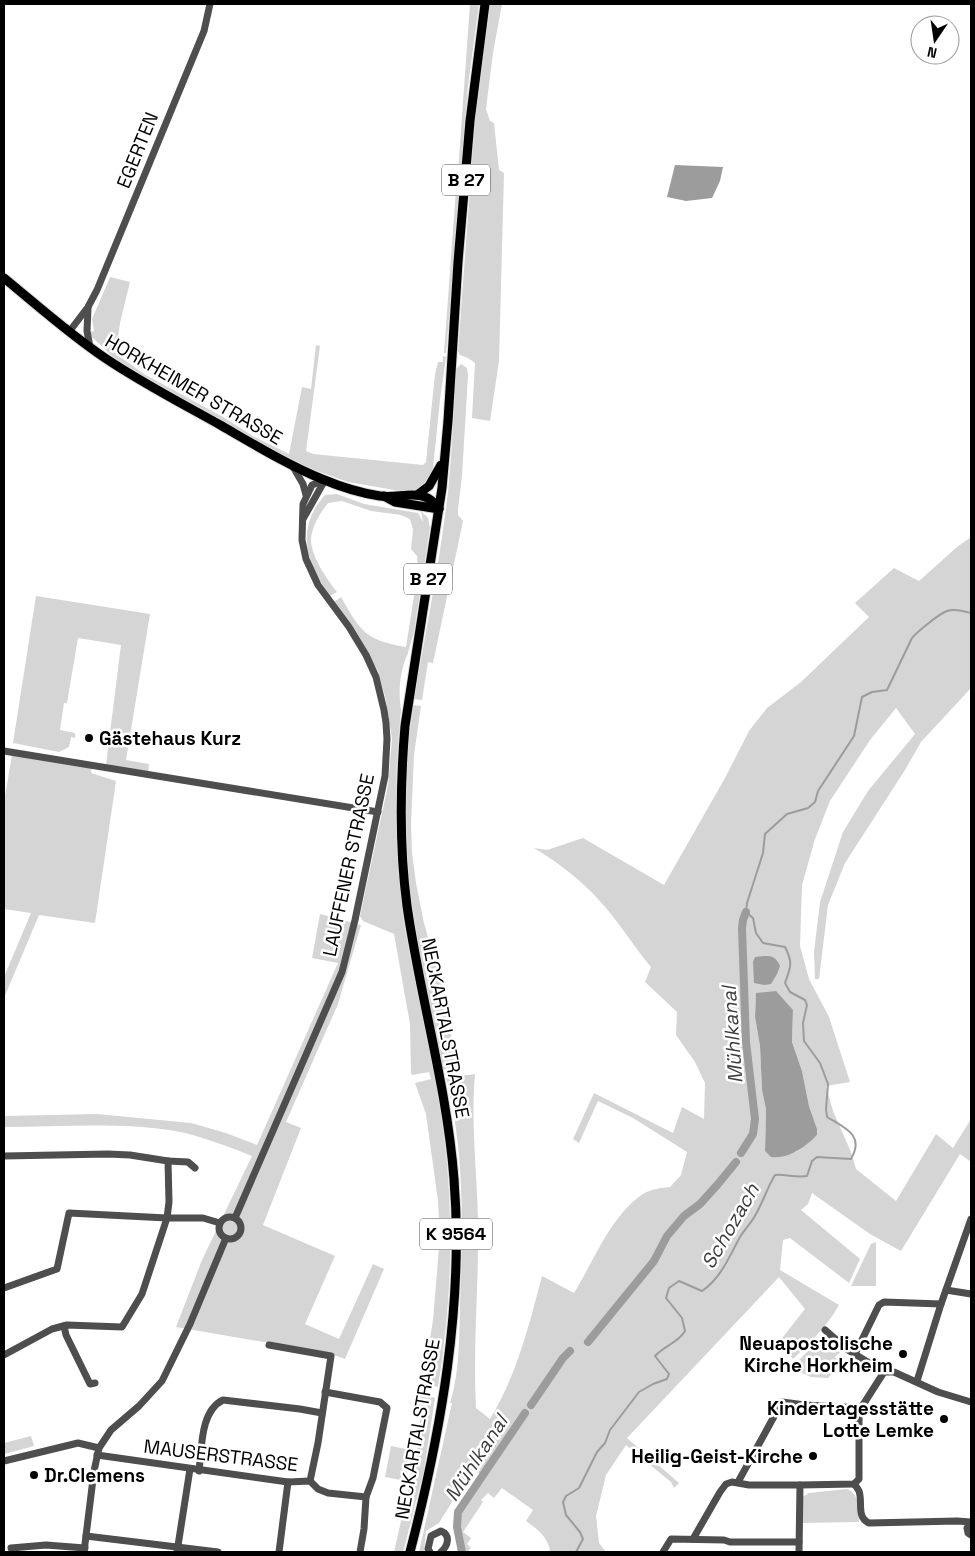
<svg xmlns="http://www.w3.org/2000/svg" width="975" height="1556" font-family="'Space Grotesk',sans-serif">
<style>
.green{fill:#d5d5d5;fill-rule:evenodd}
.water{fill:#9c9c9c}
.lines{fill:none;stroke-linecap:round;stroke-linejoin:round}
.stream{stroke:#9c9c9c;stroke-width:2}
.canal{stroke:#9c9c9c;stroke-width:8}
.major-casing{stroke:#dbdbdb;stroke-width:11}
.minor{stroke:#4e4e4e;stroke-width:7}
.major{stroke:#000;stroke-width:9}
.poi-dot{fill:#000;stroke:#fff;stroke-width:2}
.labels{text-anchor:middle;stroke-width:5;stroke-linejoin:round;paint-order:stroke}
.shield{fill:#fff;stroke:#4c4c4c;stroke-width:1}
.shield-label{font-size:18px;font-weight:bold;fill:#000}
.street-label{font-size:19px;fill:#000;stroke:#fff}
.poi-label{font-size:19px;font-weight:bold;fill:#000;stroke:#fff;text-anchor:end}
.water-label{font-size:20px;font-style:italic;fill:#3d3d3d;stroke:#fff}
</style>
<rect width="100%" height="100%" fill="#fff"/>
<!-- green -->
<g class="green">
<path d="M470 4H479L468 86 461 173 458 172Z"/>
<path d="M489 4H502L493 53 486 109 490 121 494 123 499 170 504 173 499 361 490 421 472 418 475 363 468 358 460 355 458 351 478 80Z"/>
<path d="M457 176 461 177 446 353H444Z"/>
<path d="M110 277 130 282 120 323 116 352 115 353 144 374 223 417 253 436 289 454 302 387 311 389 316 345 320 346 306 451 313 454 423 465 426 462 435 374 438 362H443V356L446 357 440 400 433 468 430 475 424 483 426 484 416 491 406 492 348 482 306 467 254 439 129 368 113 357 92 337 90 332 94 331 92 319Z"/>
<path d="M461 364 467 368 468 375 462 476 458 509V515L463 521 433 663 428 662 422 700 414 699C426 630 440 561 448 492 452 451 454 410 456 369Z"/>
<path d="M337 494 364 504 418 513 423 522 421 511 428 518 430 528 414 632 407 656V655C400 672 398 691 401 710 393 787 394 864 407 940 419 1005 436 1069 444 1134 454 1219 452 1302 438 1387L431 1385 420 1377 427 1358 433 1320 440 1236 438 1201 426 1114 415 1083 431 1079 429 1072 413 1075 411 1074 410 1024 394 934 363 921 360 916 388 785 392 739 386 700 378 671 334 602 341 597C361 632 365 640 406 647L418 571 417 556 411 549 413 530 410 519 401 515 371 511 342 501 328 503C320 513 312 526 311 539 311 557 327 579 337 592L330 596C306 562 295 529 325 495Z"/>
<path d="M971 537V688L921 742 905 770 845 863 828 905 819 979H815L814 952 820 902 843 832 868 791 915 734 896 708 870 740 830 801 815 839 802 885 800 946 809 979 829 1017 850 1082 826 1086 833 1111 851 1152 856 1169 896 1201 936 1134 953 1148 971 1119V1162L960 1154 901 1251 870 1234 812 1193 808 1204 801 1210 860 1259 849 1283 790 1238 783 1240 780 1270 839 1305C827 1326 811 1342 793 1359L779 1342 805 1309 779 1277 627 1438 679 1483 674 1488 671 1482 626 1445 606 1475 596 1516 599 1543 606 1552H548L550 1550C547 1536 537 1529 526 1521L533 1510 502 1488 494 1498 488 1493 481 1500 483 1502 463 1532 471 1538 467 1544 471 1548 467 1552H457C460 1541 455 1531 456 1520 457 1504 473 1488 482 1475L472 1469 439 1523 426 1531 424 1552H419L452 1403H450C460 1371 459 1337 460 1305 463 1229 465 1151 446 1078L475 1074C470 1129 479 1185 478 1241 478 1296 473 1352 476 1408L490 1419C517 1375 529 1325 542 1276L574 1293C594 1261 611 1215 643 1194 651 1189 661 1188 670 1187L681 1175 687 1152 633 1118 598 1101 579 1143 573 1139 594 1093 673 1133 682 1107 704 1119 705 1083 695 1062 676 1035 677 1012 645 982 651 967C635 948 622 927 606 908 586 884 561 864 534 848L547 850 583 838 664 885 725 778 749 731 767 708 801 682 869 617 855 603 894 568 919 581 957 547ZM756 994 793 1010 792 1042 802 1071 809 1106 817 1129V1135L796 1152 765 1151 766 1109 762 1090 760 1046 755 1017Z"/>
<path d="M36 596 150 614 126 760 149 764 148 772 106 765 121 645 78 638 67 703H64L60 730 75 733V738L71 737 69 747 59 752 13 743Z"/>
<path d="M413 705 421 706 414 755 411 824 412 853 416 883 424 923 446 1001 453 1048 459 1051 462 1067 443 1070C433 1019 420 968 413 917 404 846 402 775 413 705Z"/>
<path d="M12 755 92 766 91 773 116 781 95 923 39 915 4 998V977L31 913 4 909V802Z"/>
<path d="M320 914 361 925 338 1004 286 1122 301 1128 263 1225 335 1256 305 1324 339 1339 373 1264 384 1269 345 1359 328 1353 176 1327 202 1260 252 1156C227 1146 201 1136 175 1131 119 1122 60 1127 4 1127V1116L97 1114 191 1123 226 1133 257 1145 338 963 312 958Z"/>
<path d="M876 1242V1286H851L871 1244Z"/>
<path d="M825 1334 843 1350 835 1357 840 1364 828 1378 811 1377 791 1368Z"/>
<path d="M418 1392 435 1398 424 1470 404 1549 403 1552H394L417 1450 420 1425Z"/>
<path d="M31 1436 34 1446 4 1454V1443Z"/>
<path d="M391 1446 411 1450 406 1481 385 1477Z"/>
<path d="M847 1489C861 1495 858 1509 859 1522L801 1523V1498L809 1493Z"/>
</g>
<!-- water -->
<g class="water">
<path d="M675 165 723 167 720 181 712 198 686 201 667 197Z"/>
<path d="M764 956C773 956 776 957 780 966L777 974 771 984 764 985 754 983 753 962 755 957Z"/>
<path d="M776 991 793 1010 792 1042 802 1071 809 1106 817 1129V1135C804 1148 789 1159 771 1157L765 1151 766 1109 762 1090 760 1046 755 1017 756 993Z"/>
</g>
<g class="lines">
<!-- stream -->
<path class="stream" d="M576 1552 583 1539 580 1532 566 1515 563 1502 566 1496 579 1488 597 1452 605 1443 610 1430 639 1392 653 1384 667 1379 669 1374 655 1356C665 1345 678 1343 685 1331L682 1318 666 1298 669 1288 679 1281 702 1291C721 1278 729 1257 740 1237 745 1229 752 1222 756 1214 763 1202 767 1188 775 1175 786 1174 796 1178 807 1176L812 1161 817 1157 851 1159C865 1135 845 1128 827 1117L826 1109 828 1084 820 1063 804 1041 803 1023 807 1005 805 1000 790 992 785 983C791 967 793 962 785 947L763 943 756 933 753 918 746 912 747 903 763 853 765 834 787 814 808 808 815 802 818 791 854 736 862 697 872 692 887 690 912 638C918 631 939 614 947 611 954 608 964 611 971 613"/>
<!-- canal -->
<g class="canal">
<path d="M741 1153 753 1134 755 1119 746 1042 742 928 743 920 746 912"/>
<path d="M588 1342 654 1261 667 1236 684 1216 700 1204 718 1184 736 1162"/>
<path d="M531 1405 563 1358 570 1351"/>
<path d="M462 1552 457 1527 458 1512 525 1413"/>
</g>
<!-- major casing -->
<g class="major-casing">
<g id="major">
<path d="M4 278C37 305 69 334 105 358 142 383 183 404 222 426 255 445 288 465 322 479 341 487 360 493 380 496 402 499 424 486 439 509"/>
<path d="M417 495 429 486 441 465"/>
<path d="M384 496 395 502 439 509"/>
<path d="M410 1552C441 1432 464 1304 454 1179 447 1087 420 997 407 906 399 846 400 786 405 726L442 488 448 421 458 262 470 121 485 4"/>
</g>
</g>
<!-- minor -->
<g class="minor">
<path d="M88 308 87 331 90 347"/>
<path d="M69 332 88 307 97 290 204 31 210 4"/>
<path d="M292 465 303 484 306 495"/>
<path d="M303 519 325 480"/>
<path d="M4 751 378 812"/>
<path d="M4 1156 108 1154 130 1155 168 1161 169 1202 167 1218 142 1294 122 1327 67 1325 52 1329 4 1355"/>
<path d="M168 1161 188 1162 195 1168"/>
<circle cx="230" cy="1228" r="11"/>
<path d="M235 1218 342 972 355 920 385 776 387 739 386 723 384 710 376 677 366 655 349 627 318 585 306 559 302 540 303 504 312 485 325 480"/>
<path d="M4 1288 57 1269 69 1213 167 1218H203L220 1223"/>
<path d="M946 1290 971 1294"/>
<path d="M64 1326 66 1335 90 1384 95 1383"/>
<path d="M825 1330 848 1350 884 1372H894L938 1392 971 1402"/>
<path d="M269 1345 331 1356 318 1443 310 1481"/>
<path d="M855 1354 879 1305 884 1302 941 1304"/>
<path d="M917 1381 941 1304 971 1219"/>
<path d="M325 1392 380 1402 387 1408 373 1478 366 1497 364 1529 360 1552"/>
<path d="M97 1455 288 1482 310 1481 318 1489 328 1493 366 1497"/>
<path d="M4 1461 78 1443 99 1448"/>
<path d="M199 1471C202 1448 200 1411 223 1400L300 1409 322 1413"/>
<path d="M738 1482 782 1402 805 1405 861 1408"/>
<path d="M854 1484C856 1486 858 1489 859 1491 863 1502 856 1517 869 1523L957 1521 971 1522"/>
<path d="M971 1523 967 1528 968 1533 971 1535"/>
<path d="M86 1536 218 1552"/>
<path d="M693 1539 720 1492 726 1484 732 1482 749 1485H800"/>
<path d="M11 1548 46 1545 85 1548"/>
<path d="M84 1552 94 1471 99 1448 111 1430 139 1406 162 1381 190 1324 226 1238"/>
<path d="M177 1552 190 1469"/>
<path d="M279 1552 288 1482"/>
<path d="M430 1552 428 1549 431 1536 441 1531C451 1535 448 1546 441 1552"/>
<path d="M663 1552 671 1539 724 1540 730 1542H799"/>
<path d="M799 1552 800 1485 854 1484 859 1479V1415L861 1408 884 1372"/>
</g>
<!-- major -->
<use href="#major" class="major"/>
</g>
<!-- markers -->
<g class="poi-dot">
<circle cx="89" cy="738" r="5"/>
<circle cx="903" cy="1354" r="5"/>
<circle cx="944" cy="1419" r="5"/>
<circle cx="813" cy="1456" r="5"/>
<circle cx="34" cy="1475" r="5"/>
</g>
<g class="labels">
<!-- shield labels -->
<g class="shield">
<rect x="442" y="164.5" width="48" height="31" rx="4"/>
<rect x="404" y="563.5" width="48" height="31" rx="4"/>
<rect x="420" y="1218.5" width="72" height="31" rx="4"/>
</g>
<g class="shield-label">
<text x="466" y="186">B 27</text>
<text x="428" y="585">B 27</text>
<text x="456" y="1240">K 9564</text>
</g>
<!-- street labels -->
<g class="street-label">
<text transform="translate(137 150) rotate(-68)" y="7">EGERTEN</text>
<text transform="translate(194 389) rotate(30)" y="7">HORKHEIMER STRASSE</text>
<text transform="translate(348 865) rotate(-78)" y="7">LAUFFENER STRASSE</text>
<text transform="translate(446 1028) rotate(79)" y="7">NECKARTALSTRASSE</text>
<text transform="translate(417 1429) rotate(-80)" y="7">NECKARTALSTRASSE</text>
<text transform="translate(221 1455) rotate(7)" y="7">MAUSERSTRASSE</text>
</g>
<!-- poi labels -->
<g class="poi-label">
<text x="99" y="745" text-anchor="start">Gästehaus Kurz</text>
<text x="893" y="1350">Neuapostolische<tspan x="893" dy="22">Kirche Horkheim</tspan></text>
<text x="934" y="1415">Kindertagesstätte<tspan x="934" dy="22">Lotte Lemke</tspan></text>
<text x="803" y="1463">Heilig-Geist-Kirche</text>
<text x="44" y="1482" text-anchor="start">Dr.Clemens</text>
</g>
<!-- water labels -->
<g class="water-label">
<text transform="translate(732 1035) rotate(-94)" y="7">Mühlkanal</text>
<text transform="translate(730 1226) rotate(-60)" y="7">Schozach</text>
<text transform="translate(476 1458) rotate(-57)" y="7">Mühlkanal</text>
</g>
</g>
<!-- border -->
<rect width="975" height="1556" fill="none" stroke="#000000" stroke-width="10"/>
<!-- north arrow -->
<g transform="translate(935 40) rotate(193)"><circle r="24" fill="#ffffff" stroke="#999999"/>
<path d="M0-4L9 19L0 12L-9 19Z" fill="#000000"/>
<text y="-8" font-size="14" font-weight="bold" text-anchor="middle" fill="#000000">N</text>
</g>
</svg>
